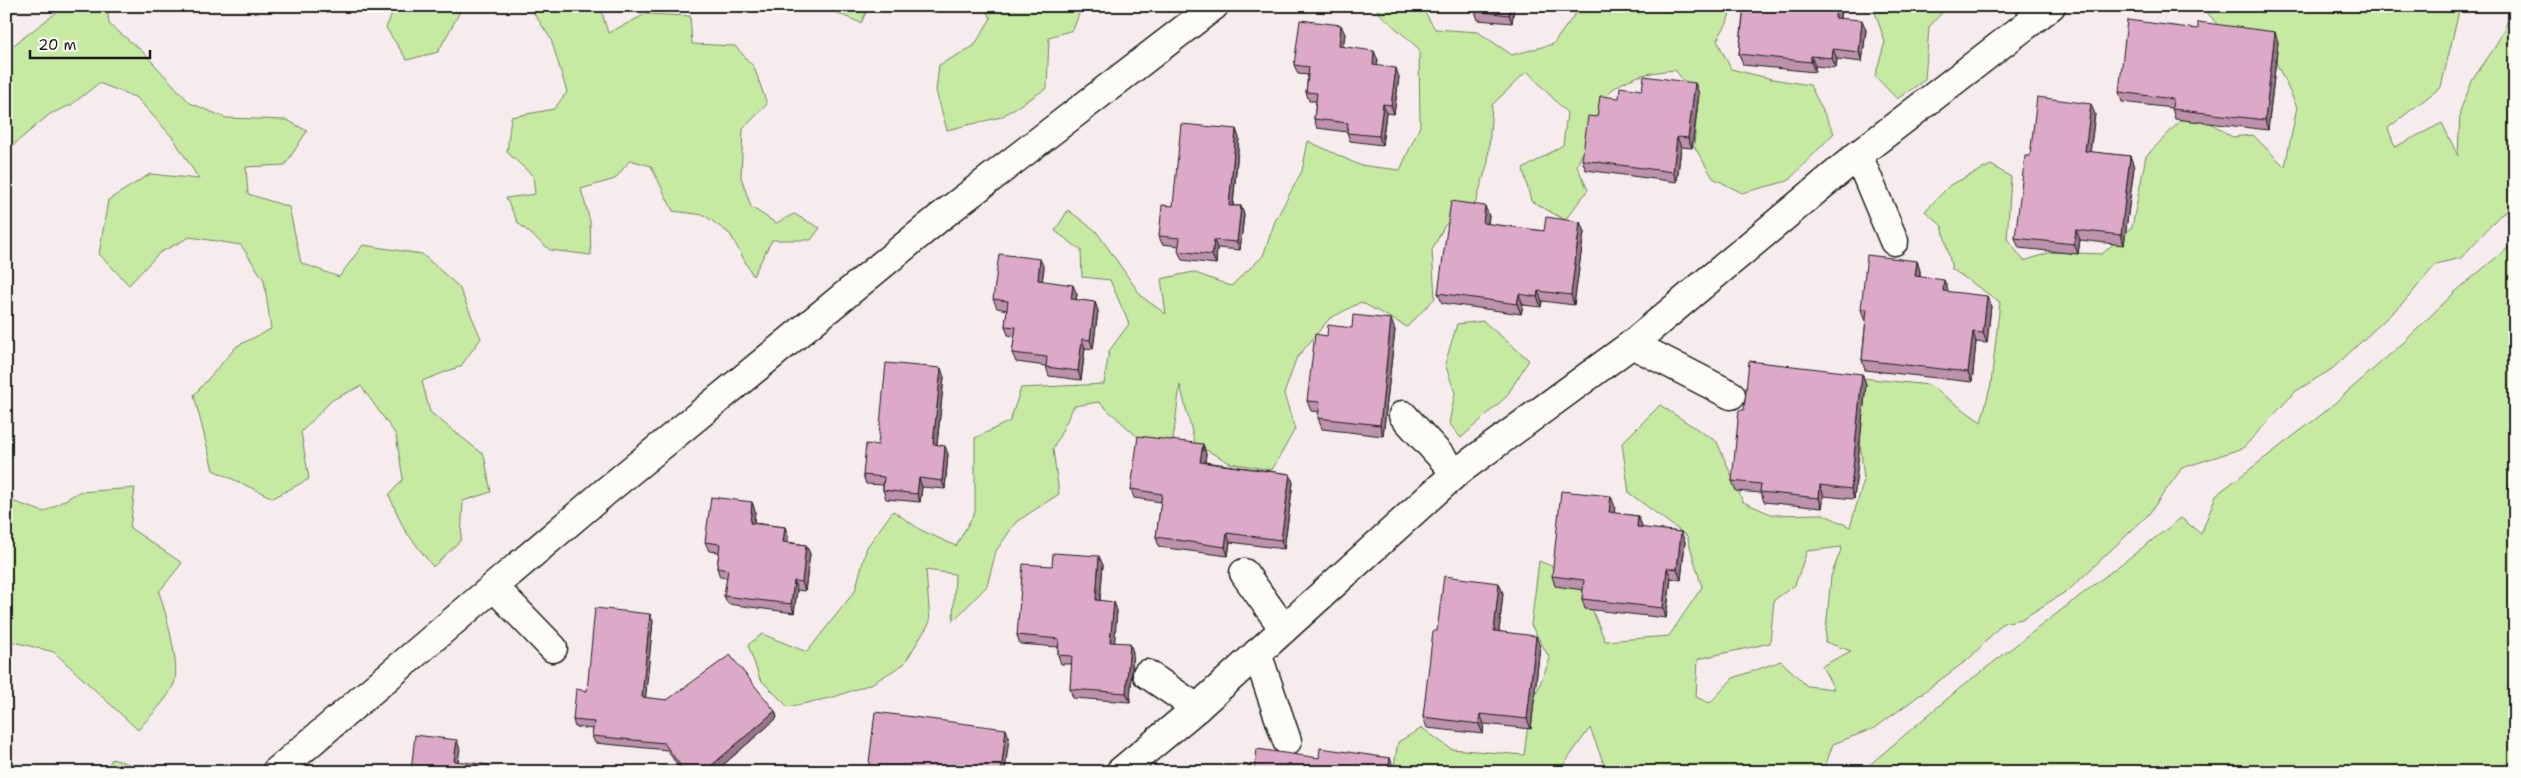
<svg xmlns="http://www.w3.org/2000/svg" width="2521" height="778" font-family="'Shantell Sans',sans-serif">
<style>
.green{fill:#c7eaa3;stroke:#728360;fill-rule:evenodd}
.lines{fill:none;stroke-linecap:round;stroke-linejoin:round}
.minor-casing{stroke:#1c1c1c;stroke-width:31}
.minor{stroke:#fdfcf7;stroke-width:28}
.wall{fill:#bd92ac;stroke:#1c1c1c}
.shaded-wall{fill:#9a778c;stroke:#1c1c1c}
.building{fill:#dcaac8;stroke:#1c1c1c}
</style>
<rect width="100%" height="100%" fill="#f6ecee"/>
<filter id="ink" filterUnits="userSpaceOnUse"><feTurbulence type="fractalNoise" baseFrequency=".02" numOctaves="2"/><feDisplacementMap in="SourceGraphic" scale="10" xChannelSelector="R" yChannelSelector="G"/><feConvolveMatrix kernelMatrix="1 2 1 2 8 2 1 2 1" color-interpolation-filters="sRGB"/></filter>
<g filter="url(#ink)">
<!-- green -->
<g class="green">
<path d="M65 6H107L109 24 143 52 190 103 226 118 287 120 307 131 285 165 246 167 248 194 289 207 301 263 339 277 363 245 422 254 459 287 481 338 461 366 422 381 430 412 484 455 491 492 463 501 461 540 433 567 404 529 389 495 403 479 396 435 361 386 332 400 301 432 309 479 273 498 213 470 194 395 237 346 271 329 264 280 241 245 190 237 159 253 129 285 99 254 108 200 150 174 199 179 173 138 137 98 99 83 71 105 50 114 6 151V51Z"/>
<path d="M395 6H466L462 8 438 52 407 60 386 28Z"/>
<path d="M529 6H600L608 33 646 14 690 16 692 44 735 46 754 67 767 104 743 129 741 177 751 207 776 223 794 214 820 228 811 240H772L753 276 730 234 704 215 673 211 651 166 630 160 615 179 581 189 590 221 591 255 550 250 518 223 506 198 535 194 533 176 507 152 511 117 554 109 567 92 551 39Z"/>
<path d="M828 6H869L861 23 829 10Z"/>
<path d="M982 6H1082L1073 30 1049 37 1047 88 1001 117 947 130 936 91 939 65 974 46 991 18Z"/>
<path d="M1376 6H1421L1435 29 1478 32 1512 55 1553 44 1581 6H1732L1727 23 1717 40 1731 69 1772 79 1810 85 1834 133 1788 181 1742 193 1713 178 1694 146 1698 98 1675 70C1653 72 1632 75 1613 89 1601 98 1583 151 1577 166L1588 190 1565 220 1531 201 1523 169 1563 145 1567 113 1527 71 1492 105 1488 162 1476 202 1445 225 1432 250 1435 298 1407 327 1361 302 1329 319 1296 359 1284 394 1295 429 1272 470 1230 463 1195 444 1180 385 1173 440 1140 439 1099 402 1074 406 1053 449 1059 494 1016 522 996 551 987 586 953 621 955 574 926 570 930 622 904 664 871 684 834 697 788 707 760 679 748 645 762 634 807 652 855 591 867 547 893 511 921 530 956 546 975 512V438L1010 421 1021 388 1104 384 1109 351 1129 324 1110 280 1082 277 1081 250 1055 231 1068 210 1096 231 1142 297 1166 314 1161 279 1193 272 1231 286 1263 256 1275 221 1302 171 1308 141 1359 165 1400 170 1420 126 1419 49 1379 13Z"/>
<path d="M1873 6H1948L1929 27 1925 80 1897 99 1875 76 1885 42Z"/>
<path d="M2202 6H2462L2459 11 2441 87 2388 128 2395 147 2442 123 2458 156 2460 111 2473 79 2495 47 2515 6V206L2502 213 2461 258 2436 264 2406 300 2332 369 2296 391 2243 448 2182 468 2148 515 2070 589 2022 619 2003 623 1970 658 1875 728 1833 744 1823 772H1607L1590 728 1564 764 1569 772H1393L1398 742 1422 728 1451 749 1524 755 1530 708 1550 659 1531 625 1539 561 1579 577 1605 641 1669 636 1702 587 1687 536 1629 493 1622 443 1660 405 1717 442 1743 502 1773 515 1823 514 1850 527 1864 480 1858 422 1862 378 1929 385 1981 422 1991 384 2000 302 1952 269 1942 226 1925 211 1950 185 1991 165 2011 177 2007 239 2024 261 2051 252 2102 254 2132 227 2146 156 2191 110 2232 137 2253 135 2285 167 2297 107 2265 39 2230 40ZM1842 547 1831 576 1825 642 1851 651 1822 666 1834 689 1807 686 1781 661 1733 678 1710 703 1696 697 1698 659 1770 643 1774 600 1795 585 1807 551Z"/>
<path d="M2515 242V772H1861L1960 688 2181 518 2201 534 2216 495 2321 415 2402 344 2456 291Z"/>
<path d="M1483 321 1529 360 1506 397 1461 438 1449 423 1455 393 1445 364 1457 324Z"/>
<path d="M135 488 130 528 182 563 159 592C165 610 181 667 174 684 166 702 150 716 138 730L54 652 6 640V499L44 512 79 492Z"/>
<path d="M112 759 151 770 152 772H105Z"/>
</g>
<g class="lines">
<!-- minor casing -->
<g class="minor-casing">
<g id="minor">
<path d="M1858 155 1894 241"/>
<path d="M1632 344 1731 395"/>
<path d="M1403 415 1456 473"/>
<path d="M1244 573 1284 629"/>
<path d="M494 587 553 648"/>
<path d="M1257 653 1287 741"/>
<path d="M1147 674 1197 708"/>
<path d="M276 772 605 492 939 218 1214 6"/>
<path d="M1120 772 1197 708 1456 473 1632 344 1858 155 2051 6"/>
</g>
</g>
<!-- minor -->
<use href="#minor" class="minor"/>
</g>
<!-- wall -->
<g class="wall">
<path d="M1476 6H1537V10L1514 8 1512 23 1478 20 1475 11Z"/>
<path d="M1744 6H1841L1840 18 1866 30 1862 62 1837 59 1836 68 1815 66V72L1743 65 1739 54Z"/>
<path d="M1345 34 1343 47 1378 60 1377 66 1399 77 1394 114 1386 113 1382 145 1350 141 1347 132 1317 128 1314 119 1316 101H1309L1306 92 1308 75 1298 74 1294 65Z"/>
<path d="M2278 42 2268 130 2175 119 2172 108 2122 102 2119 92Z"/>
<path d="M1695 83 1699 94 1692 148 1681 147 1677 182 1586 170 1582 160 1597 117 1642 90Z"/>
<path d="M2095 114 2090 152 2130 156 2134 167 2124 245 2080 240 2078 254 2019 248 2015 238 2030 156Z"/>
<path d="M1236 129 1239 138 1233 206H1241L1244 215 1240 250 1217 248 1216 264 1182 260 1178 251 1179 246 1162 244 1159 236 1173 206Z"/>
<path d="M1489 216 1488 224 1544 231 1580 222 1584 232 1574 305 1542 301 1541 307 1523 305 1521 314 1442 303 1438 293Z"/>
<path d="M1917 261 1920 271V277L1948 290 1947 291 1991 306 1987 343 1976 342 1972 382 1865 370 1862 360 1866 319H1864L1861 309Z"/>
<path d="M1044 268 1042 281 1077 294 1076 300 1095 302 1098 311 1093 349 1085 348 1081 380 1049 376 1046 366 1016 362 1012 353 1015 336 1008 335 1005 326 1007 310 997 308 993 299Z"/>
<path d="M1352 328 1395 330 1383 436 1322 429 1318 418 1319 412 1311 411 1307 401 1327 336Z"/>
<path d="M1862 374 1866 384 1854 499 1824 496 1822 508 1764 502 1761 493 1736 491 1732 481 1744 410Z"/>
<path d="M944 377 937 445 948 454 945 489 922 487 920 502 886 499 883 490V485L866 484 863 475 878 445Z"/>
<path d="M1203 444 1206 454 1205 462 1290 474 1293 483 1284 549 1230 542 1228 556 1159 547 1156 537 1161 502 1134 498 1131 489Z"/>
<path d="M752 502 755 511 754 523 785 527 788 536V542L806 545 810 554 805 591 797 590 794 613 728 604 724 596 727 578 720 577 717 568 719 552 709 551 705 542Z"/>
<path d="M1615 507 1614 513 1638 516 1642 526V528L1681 532 1685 542 1681 580 1671 578 1666 618 1585 609 1582 599 1583 590 1555 586 1552 576Z"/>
<path d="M1103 565 1100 601 1114 602 1117 611 1114 642 1133 652 1130 702 1073 698 1070 689 1072 664H1061L1058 655V647L1020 644 1017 635 1052 566Z"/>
<path d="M1503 593 1499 631 1540 646 1531 729 1484 724 1483 734 1427 728 1423 717 1437 631Z"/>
<path d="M653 621 645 698 775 711 777 718 715 772H682L667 750 595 743 592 736 593 729 575 727 573 720 587 691Z"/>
</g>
<!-- shaded-wall -->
<g class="shaded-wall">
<path d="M1510 6H1513L1514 8 1512 23 1509 15Z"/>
<path d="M1836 6H1841L1839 28 1835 18Z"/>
<path d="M1862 20 1866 30 1862 62 1859 52Z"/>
<path d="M1341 25 1345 34 1342 55 1339 46Z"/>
<path d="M2275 32 2278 42 2268 130 2265 120Z"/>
<path d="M1833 49 1837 59 1836 68 1832 58Z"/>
<path d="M1374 51 1378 60 1376 74 1373 65Z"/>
<path d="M1811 56 1815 66V72L1811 62Z"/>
<path d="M1396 68 1399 77 1394 114 1391 105Z"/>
<path d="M1695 83 1699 94 1692 148 1688 138Z"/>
<path d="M1383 104 1386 113 1382 145 1379 136Z"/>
<path d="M2091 104 2095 114 2089 161 2085 151Z"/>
<path d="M1236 129 1239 138 1232 214 1229 206Z"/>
<path d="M1677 137 1681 147 1677 182 1673 172Z"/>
<path d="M2130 156 2134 167 2124 245 2121 235Z"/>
<path d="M1241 206 1244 215 1240 250 1237 242Z"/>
<path d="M1485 206 1489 216 1486 233 1483 223Z"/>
<path d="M1580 222 1584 232 1574 305 1571 295Z"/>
<path d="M2076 230 2080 240 2078 254 2074 244Z"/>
<path d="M1214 240 1217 248 1216 264 1212 255Z"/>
<path d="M1040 259 1044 268 1041 289 1038 280Z"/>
<path d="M1917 261 1920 271 1919 286 1915 276Z"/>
<path d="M1944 280 1948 290 1946 301 1943 291Z"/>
<path d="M1073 285 1077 294 1075 308 1071 299Z"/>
<path d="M1538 291 1542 301 1541 307 1537 297Z"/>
<path d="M1519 294 1523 305 1521 314 1517 304Z"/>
<path d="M1987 296 1991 306 1987 343 1983 333Z"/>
<path d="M1095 302 1098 311 1093 349 1090 340Z"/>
<path d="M1391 319 1395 330 1383 436 1380 425Z"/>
<path d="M1973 332 1976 342 1972 382 1968 372Z"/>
<path d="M1082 339 1085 348 1081 380 1078 371Z"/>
<path d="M941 368 944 377 936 453 933 444Z"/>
<path d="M1862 374 1866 384 1854 499 1851 489Z"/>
<path d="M1203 444 1206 454 1204 471 1200 462Z"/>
<path d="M945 446 948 454 945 489 942 481Z"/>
<path d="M1290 474 1293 483 1284 549 1281 540Z"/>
<path d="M919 478 922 487 920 502 917 494Z"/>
<path d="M1820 485 1824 496 1822 508 1819 498Z"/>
<path d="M1611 496 1615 507 1613 523 1609 512Z"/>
<path d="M752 502 755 511 753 532 750 523Z"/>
<path d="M1638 516 1642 526 1641 537 1637 527Z"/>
<path d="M785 527 788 536 787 551 783 542Z"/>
<path d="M1681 532 1685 542 1681 580 1677 569Z"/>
<path d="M1227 533 1230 542 1228 556 1225 547Z"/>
<path d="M806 545 810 554 805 591 802 582Z"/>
<path d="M1099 556 1103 565 1099 610 1096 600Z"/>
<path d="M1667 568 1671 578 1666 618 1663 608Z"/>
<path d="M794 581 797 590 794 613 791 604Z"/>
<path d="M1499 583 1503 593 1498 641 1494 631Z"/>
<path d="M1114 602 1117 611 1114 651 1110 642Z"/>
<path d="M650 614 653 621 645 704 642 697Z"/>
<path d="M1536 636 1540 646 1531 729 1527 719Z"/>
<path d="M1130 643 1133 652 1130 702 1126 693Z"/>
<path d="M775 711 777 718 715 772H704Z"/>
<path d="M1480 714 1484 724 1483 734 1479 724Z"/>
<path d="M1006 729 1009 738 1005 772H1001Z"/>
<path d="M457 740 460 749 457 770 454 761Z"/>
<path d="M1390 758 1394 768 1393 772H1388Z"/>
</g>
<!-- building -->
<g class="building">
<path d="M1476 6H1510L1509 15 1475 11Z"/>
<path d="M1744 6H1836L1835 18 1862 20 1859 52 1833 49 1832 58 1811 56V62L1739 54Z"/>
<path d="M1300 20 1341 25 1339 46 1374 51 1373 65 1396 68 1391 105 1383 104 1379 136 1347 133 1348 123 1314 119 1317 93 1306 92 1309 67 1294 65Z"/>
<path d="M2127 20 2198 29V22L2275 32 2265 120 2172 109 2173 99 2119 92Z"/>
<path d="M1644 76 1695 83 1688 138 1677 137 1673 172 1582 160 1588 116 1597 117 1600 96 1619 98 1620 87 1642 90Z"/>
<path d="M2037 97 2091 104 2085 151 2130 156 2121 235 2076 230 2074 244 2015 238 2025 156H2030Z"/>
<path d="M1181 124 1236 129 1229 206H1241L1237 242 1214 240 1212 255 1178 251 1180 238 1159 236 1162 205 1173 206Z"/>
<path d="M1451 201 1485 206 1483 223 1544 231 1546 217 1580 222 1571 295 1538 291 1537 297 1519 294 1517 304 1438 293Z"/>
<path d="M999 254 1040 259 1038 280 1073 285 1071 299 1095 302 1090 340 1082 339 1078 371 1046 367 1047 357 1012 353 1016 327 1005 326 1008 301 993 299Z"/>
<path d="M1867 255 1917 261 1915 276 1944 280 1943 291 1987 296 1983 333 1973 332 1968 372 1862 360 1867 309H1861Z"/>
<path d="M1353 315 1391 319 1380 425 1318 418 1320 402 1307 401 1315 334 1327 336 1328 325 1352 328Z"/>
<path d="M1749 361 1862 374 1851 489 1820 485 1819 498 1760 492 1761 484 1732 481 1739 410H1744Z"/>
<path d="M886 363 941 368 933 444 945 446 942 481 919 478 917 494 883 490 884 477 863 475 866 444 878 445Z"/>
<path d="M1138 436 1203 444 1200 462 1290 474 1281 540 1227 533 1225 547 1156 537 1162 494 1131 489Z"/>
<path d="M1561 491 1611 496 1609 512 1638 516 1637 527 1681 532 1677 569 1667 568 1663 608 1582 599 1584 580 1552 576Z"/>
<path d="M711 497 752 502 750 523 785 527 783 542 806 545 802 582 794 581 791 604 724 596 728 570 717 568 720 544 705 542Z"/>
<path d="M1053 553 1099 556 1096 600 1114 602 1110 642 1130 643 1126 693 1070 689 1072 656 1058 655 1059 639 1017 635 1023 564 1052 566Z"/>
<path d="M1444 576 1499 583 1494 631 1536 636 1527 719 1480 714 1479 724 1423 717 1433 631H1437Z"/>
<path d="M595 608 650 614 642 697 667 700 730 655 775 711 704 772H685L664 743 592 736 594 722 573 720 576 689 587 691Z"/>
<path d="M875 712 1006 729 1001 772H868Z"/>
<path d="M415 735 457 740 454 761 490 765 489 772H411Z"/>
<path d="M1320 748 1390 758 1388 772H1254L1257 749 1319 758Z"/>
</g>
</g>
<!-- margin -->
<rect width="2521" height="778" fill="none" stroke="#fdfcf7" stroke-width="25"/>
<rect x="12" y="12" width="2496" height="753" fill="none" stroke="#1c1c1c" stroke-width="2" filter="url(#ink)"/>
<!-- scale -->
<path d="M30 50v8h120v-8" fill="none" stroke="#1c1c1c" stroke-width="2.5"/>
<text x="38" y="50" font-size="15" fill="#1c1c1c" stroke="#fdfcf7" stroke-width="4" paint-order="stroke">20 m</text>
</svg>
